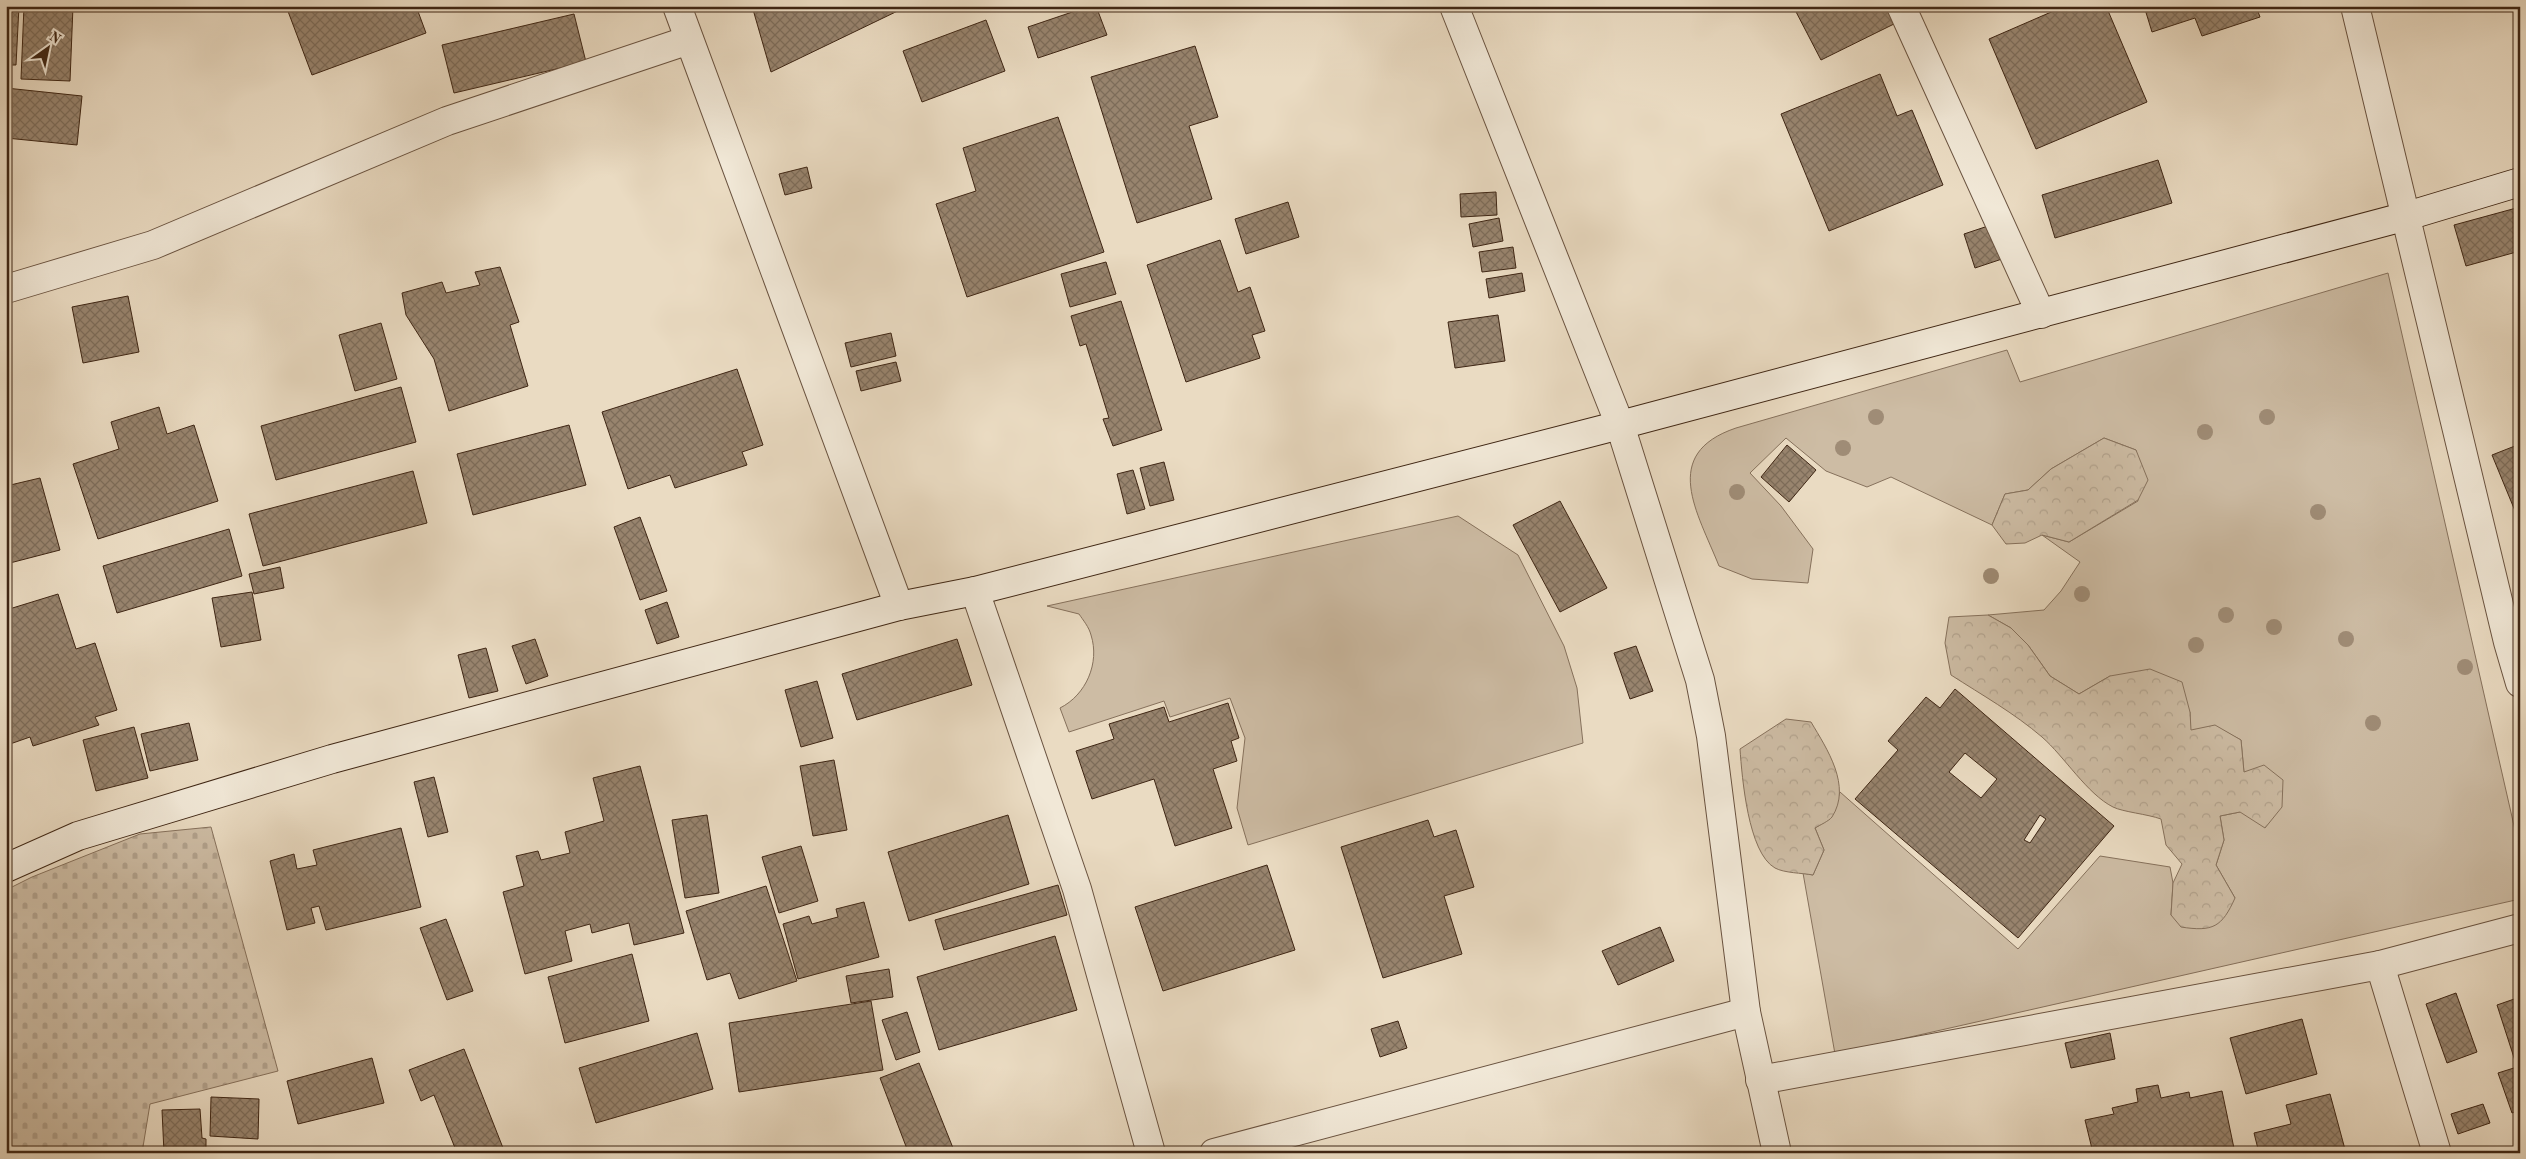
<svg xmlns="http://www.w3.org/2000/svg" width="2526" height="1159" font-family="'Old Standard TT',serif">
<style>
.green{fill:#cdbca4;stroke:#86715c}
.forest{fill:url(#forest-crowns);stroke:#86715c}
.cemetery{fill:url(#cemetery-stones);stroke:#86715c}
.building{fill:url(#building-cross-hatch);stroke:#3f2614;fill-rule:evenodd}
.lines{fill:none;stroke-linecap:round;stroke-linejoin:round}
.street-casing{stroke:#6a5340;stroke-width:30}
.secondary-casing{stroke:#3f2614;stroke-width:30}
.street{stroke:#f1e8d7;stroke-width:28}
.secondary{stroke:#f1e8d7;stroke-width:28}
.tree{fill:#9f8c76}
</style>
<defs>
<pattern id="forest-crowns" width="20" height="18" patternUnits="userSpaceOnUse" patternTransform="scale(1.25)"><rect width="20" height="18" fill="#cdbca4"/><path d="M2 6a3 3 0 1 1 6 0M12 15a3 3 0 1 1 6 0" fill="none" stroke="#b1a18c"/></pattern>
<pattern id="cemetery-stones" width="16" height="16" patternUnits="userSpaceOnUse" patternTransform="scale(1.25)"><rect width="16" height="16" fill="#cdbca4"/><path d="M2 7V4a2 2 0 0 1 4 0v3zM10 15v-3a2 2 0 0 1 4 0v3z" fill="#b1a18c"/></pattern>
<pattern id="building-cross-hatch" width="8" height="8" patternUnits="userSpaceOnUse" patternTransform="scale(1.25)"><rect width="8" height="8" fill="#98846e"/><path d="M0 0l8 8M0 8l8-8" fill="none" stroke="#7d6c59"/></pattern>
</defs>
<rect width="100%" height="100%" fill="#eadbc2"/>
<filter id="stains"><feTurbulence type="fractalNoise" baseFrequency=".004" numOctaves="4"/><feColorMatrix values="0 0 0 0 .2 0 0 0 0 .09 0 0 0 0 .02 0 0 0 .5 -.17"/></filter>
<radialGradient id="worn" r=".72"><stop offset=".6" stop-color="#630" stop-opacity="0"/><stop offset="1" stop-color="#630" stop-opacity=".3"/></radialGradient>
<!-- green -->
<g class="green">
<path d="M2388 273 2520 852V899L1835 1054 1803 873 1813 875 1824 850 1815 828 1831 818 1840 792 2018 949 2100 856 2170 867 2173 883 2171 915 2235 898 2216 865 2224 840 2220 816 2240 812 2244 773 2241 740 2215 726 2190 731V712L2110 676 2079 694 2050 676 2028 645 2011 628 1988 615 2044 610 2061 591 2080 562 2042 535 2069 542 2138 501 2136 450 2104 438 2051 469 2028 490 2005 494 1992 525 1891 477 1867 487 1826 471 1786 438 1750 473 1781 506 1813 549 1808 583 1752 579 1719 566C1698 513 1659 454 1736 428L2007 350 2020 382Z"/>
<path d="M1458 516 1518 555 1564 646 1577 688 1583 743 1248 845 1237 808 1245 738 1230 698 1170 717 1164 701 1069 732 1060 708C1086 695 1100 663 1091 635 1089 627 1083 620 1079 614L1047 606Z"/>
</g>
<!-- forest -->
<g class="forest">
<path d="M2104 438 2136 450 2148 480 2138 500 2069 542 2042 535 2025 543 2006 544 1992 525 2005 494 2028 490 2051 469Z"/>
<path d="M1988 615 2011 628 2028 645 2050 676 2079 694 2110 676 2150 669 2182 682 2190 712 2191 730 2215 725 2241 740 2244 772 2264 765 2283 780 2282 807 2265 828 2240 812 2220 816 2224 840 2216 865 2235 898C2222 927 2213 932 2181 927L2171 915 2173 883 2182 864 2166 845 2161 819C2147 814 2123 812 2113 807 2087 794 2064 756 2042 737 2014 713 1982 695 1951 675L1945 643 1949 617Z"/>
<path d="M1786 719 1811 722C1827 749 1852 786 1832 817 1829 821 1820 825 1815 828L1824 850 1813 875C1802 873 1784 873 1775 868 1748 853 1742 777 1740 749Z"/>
</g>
<!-- cemetery -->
<path class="cemetery" d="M211 827 278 1071 150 1104 142 1153H6V890L32 877 140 834Z"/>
<!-- building -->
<g class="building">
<path d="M6 6H19L16 65H6Z"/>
<path d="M24 6H73L70 81 21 79Z"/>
<path d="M286 6H416L426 33 312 75Z"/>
<path d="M752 6H908L771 72Z"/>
<path d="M1090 6H1096L1107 35 1038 58 1028 27Z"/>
<path d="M1793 6H1890L1898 22 1821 60Z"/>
<path d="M2065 6H2106L2147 102 2036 149 1989 39Z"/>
<path d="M2144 6H2256L2260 17 2202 36 2195 18 2152 32Z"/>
<path d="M574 14 586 62 454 93 442 45Z"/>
<path d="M986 20 1005 71 922 102 903 51Z"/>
<path d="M1195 46 1218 117 1189 126 1212 199 1137 223 1091 77Z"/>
<path d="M1880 74 1897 116 1912 110 1943 185 1829 231 1781 114Z"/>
<path d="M6 88 82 96 77 145 6 138Z"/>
<path d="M1058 117 1104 252 967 297 936 204 976 191 963 148Z"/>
<path d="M2158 160 2172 203 2055 238 2042 195Z"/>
<path d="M807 167 812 188 785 195 779 174Z"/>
<path d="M1496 192 1497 215 1461 217 1460 194Z"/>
<path d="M1288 202 1299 237 1246 254 1235 219Z"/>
<path d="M2520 207V251L2466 266 2454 225Z"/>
<path d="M1499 218 1503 241 1473 247 1469 224Z"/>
<path d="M1991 225 2002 259 1975 268 1964 234Z"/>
<path d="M1220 240 1238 292 1250 287 1265 331 1252 335 1260 358 1186 382 1147 265Z"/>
<path d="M1513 247 1516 268 1482 272 1479 252Z"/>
<path d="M1106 262 1116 294 1070 307 1061 274Z"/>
<path d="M500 267 519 322 510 325 528 386 449 411 434 359 406 315 402 293 442 282 446 293 480 285 475 272Z"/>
<path d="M1522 273 1525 291 1489 298 1486 279Z"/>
<path d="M128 296 139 352 83 363 72 307Z"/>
<path d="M1121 301 1162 430 1113 446 1103 419 1109 418 1086 344 1080 346 1071 316Z"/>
<path d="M1498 315 1505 361 1455 368 1448 322Z"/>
<path d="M381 323 397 379 355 391 339 335Z"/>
<path d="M891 333 896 356 851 367 845 343Z"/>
<path d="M896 362 901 381 861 391 856 371Z"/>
<path d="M737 369 763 445 742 452 747 465 675 488 670 475 628 489 602 412Z"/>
<path d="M401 387 416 442 276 480 261 426Z"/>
<path d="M159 407 167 434 194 425 218 501 98 539 73 464 119 449 111 422Z"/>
<path d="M569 425 586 485 473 515 457 454Z"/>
<path d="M2520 444V523L2492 455Z"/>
<path d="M1787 445 1816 470 1789 502 1761 477Z"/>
<path d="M1164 462 1174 500 1150 506 1140 468Z"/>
<path d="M1133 470 1145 509 1127 514 1117 474Z"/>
<path d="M413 471 427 523 263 566 249 514Z"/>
<path d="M40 478 60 550 6 564V486Z"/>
<path d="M1560 501 1607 588 1560 612 1513 525Z"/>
<path d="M640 517 667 591 640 600 614 527Z"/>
<path d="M229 529 242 576 117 613 103 566Z"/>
<path d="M280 567 284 588 254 594 249 574Z"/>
<path d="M252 592 261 640 221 647 212 598Z"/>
<path d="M58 594 76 649 95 643 117 710 95 717 99 725 33 746 30 737 10 744 6 733V610Z"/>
<path d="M667 602 679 637 657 644 645 610Z"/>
<path d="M535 639 548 676 526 684 512 646Z"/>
<path d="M957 639 972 685 857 720 842 674Z"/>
<path d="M1636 646 1653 691 1630 699 1614 653Z"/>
<path d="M486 648 498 691 469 698 458 655Z"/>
<path d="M817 681 833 738 801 747 785 690Z"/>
<path d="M1955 689 2114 826 2018 938 1855 799 1898 750 1888 741 1926 697 1940 708ZM1965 753 1997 779 1981 798 1949 772ZM2040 815 2046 819 2030 843 2024 840Z"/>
<path d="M1228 703 1239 738 1231 741 1237 761 1213 769 1232 828 1175 846 1154 779 1092 799 1076 751 1114 739 1109 724 1164 707 1169 722Z"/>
<path d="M189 723 198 760 150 771 141 734Z"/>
<path d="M134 727 148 778 96 791 83 740Z"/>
<path d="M834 760 847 830 813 836 800 766Z"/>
<path d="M640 766 684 933 634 945 629 923 592 933 590 924 565 931 572 961 525 974 503 892 524 886 516 856 538 851 541 860 570 853 565 832 604 821 593 778Z"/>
<path d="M434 777 448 832 428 837 414 782Z"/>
<path d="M707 815 719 893 685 898 672 820Z"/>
<path d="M1008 815 1029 884 909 921 888 852Z"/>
<path d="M1428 820 1434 837 1456 830 1474 887 1444 896 1462 954 1383 978 1341 847Z"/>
<path d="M401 828 421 907 326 930 319 906 311 908 315 923 287 930 270 861 294 854 297 869 317 865 313 850Z"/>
<path d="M801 846 818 901 779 913 762 857Z"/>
<path d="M1267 865 1295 950 1163 991 1135 907Z"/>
<path d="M1058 885 1067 915 944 950 935 920Z"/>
<path d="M766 886 797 981 739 999 730 973 707 980 686 911Z"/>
<path d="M864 902 879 957 798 979 783 924 809 916 812 924 838 917 836 909Z"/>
<path d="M446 919 473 991 447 1000 420 928Z"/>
<path d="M1660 927 1674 961 1618 985 1602 951Z"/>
<path d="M1055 936 1077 1010 939 1050 917 977Z"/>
<path d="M632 954 649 1021 565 1043 548 977Z"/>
<path d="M889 969 893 997 851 1003 846 976Z"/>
<path d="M2456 993 2477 1052 2447 1063 2426 1004Z"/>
<path d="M2520 997V1110L2512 1113 2498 1073 2517 1067 2497 1005Z"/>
<path d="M871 1001 883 1070 739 1092 729 1023Z"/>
<path d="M907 1012 920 1052 896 1060 882 1020Z"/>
<path d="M2302 1019 2317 1074 2246 1094 2230 1038Z"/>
<path d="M1398 1021 1407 1048 1380 1057 1371 1029Z"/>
<path d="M697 1033 713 1089 596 1123 579 1068Z"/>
<path d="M2110 1033 2115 1059 2071 1068 2065 1043Z"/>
<path d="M464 1049 505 1153H457L434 1095 421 1101 409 1070Z"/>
<path d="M372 1058 384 1103 298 1124 287 1081Z"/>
<path d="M919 1063 955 1153H899L907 1149 880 1078Z"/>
<path d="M2158 1085 2161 1098 2189 1092 2190 1098 2222 1091 2235 1153H2093L2085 1120 2114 1114 2112 1108 2138 1102 2136 1089Z"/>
<path d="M2330 1094 2346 1153H2259L2254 1133 2291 1124 2286 1105Z"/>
<path d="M211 1097 259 1099 258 1139 210 1136Z"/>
<path d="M2483 1104 2490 1123 2458 1134 2451 1114Z"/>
<path d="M200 1109 202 1138 206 1139V1153H164L162 1110Z"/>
</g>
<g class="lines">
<!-- street casing -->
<g class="street-casing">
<g id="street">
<path d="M677 6 899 606"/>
<path d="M1454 6 1620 425 1700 680 1711 736 1746 1012 1777 1153"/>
<path d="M1901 6 2041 314"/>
<path d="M2355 6 2508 642 2520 683"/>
<path d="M6 289 153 245 447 121 689 40"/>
<path d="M975 591 1077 889 1151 1153"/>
<path d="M2380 965 2520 928"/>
<path d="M1760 1080 2380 965 2437 1153"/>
<path d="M1214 1153 1746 1012"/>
</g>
</g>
<!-- secondary casing -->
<g class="secondary-casing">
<path id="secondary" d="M6 868 78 836 332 759 899 606 975 591 1620 425 2407 216 2520 182"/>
</g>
<!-- street -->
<use href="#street" class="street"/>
<!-- secondary -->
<use href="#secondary" class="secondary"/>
</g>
<!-- trees -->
<g class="tree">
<circle cx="1876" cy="417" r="8"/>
<circle cx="2267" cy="417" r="8"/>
<circle cx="2205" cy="432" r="8"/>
<circle cx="1843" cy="448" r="8"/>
<circle cx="1737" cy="492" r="8"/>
<circle cx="2318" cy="512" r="8"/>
<circle cx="1991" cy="576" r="8"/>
<circle cx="2082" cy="594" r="8"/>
<circle cx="2226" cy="615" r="8"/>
<circle cx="2274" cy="627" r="8"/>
<circle cx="2346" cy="639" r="8"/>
<circle cx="2196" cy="645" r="8"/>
<circle cx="2465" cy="667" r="8"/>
<circle cx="2373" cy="723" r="8"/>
</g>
<!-- margin -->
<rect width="2526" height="1159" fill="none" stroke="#eadbc2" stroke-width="25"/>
<rect x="8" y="8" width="2511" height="1144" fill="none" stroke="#3f2614" stroke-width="2.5"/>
<rect x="12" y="12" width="2501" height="1134" fill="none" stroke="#3f2614"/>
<!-- north arrow -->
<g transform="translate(48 48) rotate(33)" stroke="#f1e8d7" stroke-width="4" paint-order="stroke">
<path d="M0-4L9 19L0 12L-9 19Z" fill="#3f2614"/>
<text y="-8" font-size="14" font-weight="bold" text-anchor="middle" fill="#3f2614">N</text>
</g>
<rect width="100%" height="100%" filter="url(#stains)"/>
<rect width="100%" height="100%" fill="url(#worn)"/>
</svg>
